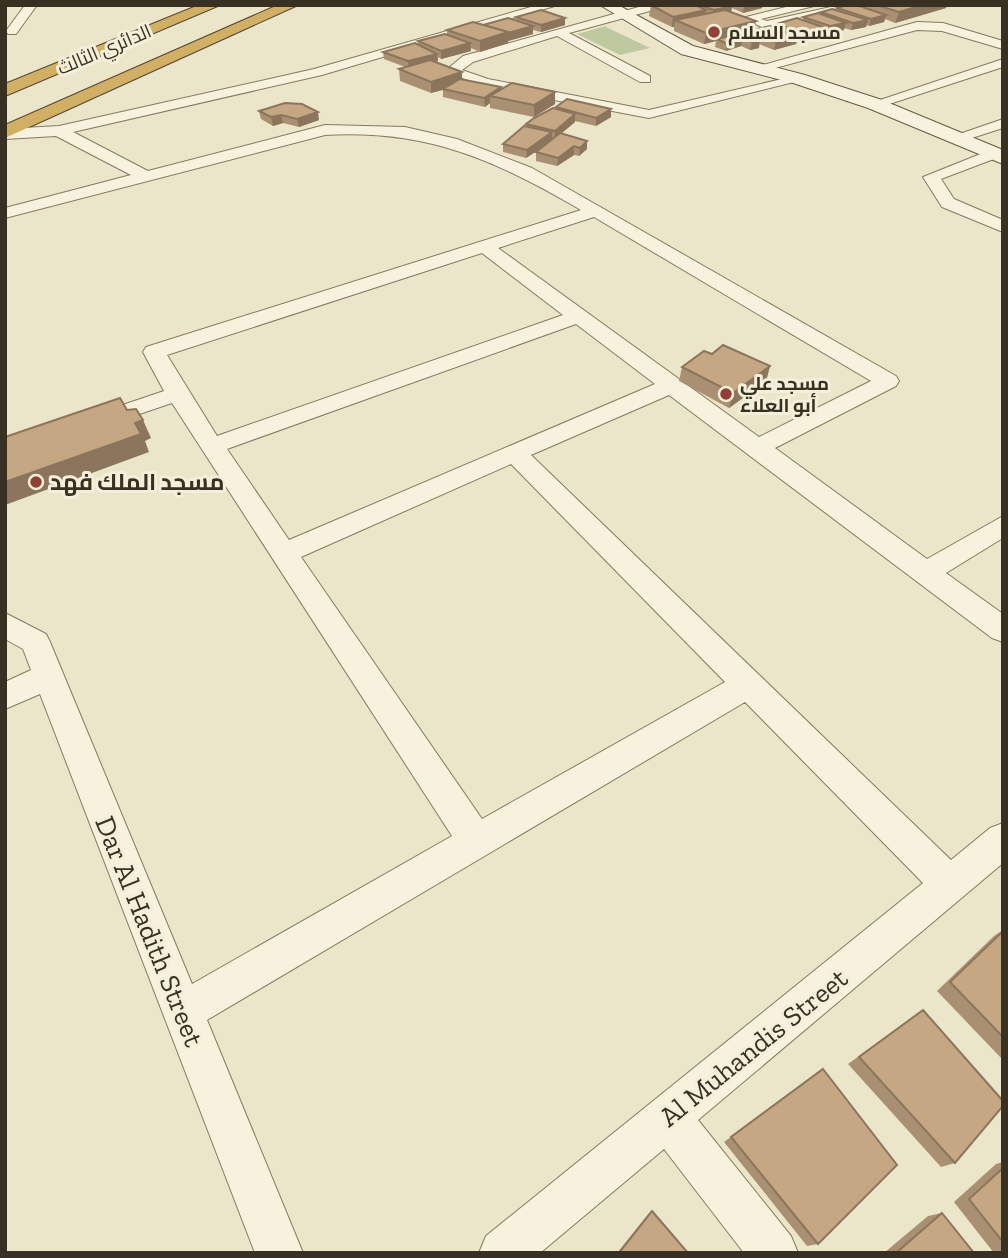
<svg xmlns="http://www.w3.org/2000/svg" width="1008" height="1258" font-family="'Zilla Slab',Cairo,serif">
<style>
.green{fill:#bfc99f}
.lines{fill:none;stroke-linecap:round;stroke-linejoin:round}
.street-casing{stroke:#867960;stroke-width:2}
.secondary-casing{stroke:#685a43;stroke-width:2}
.highway-casing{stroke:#554734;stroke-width:2}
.street{fill:#f6f2dd;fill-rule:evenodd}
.secondary{fill:#f6f2dd;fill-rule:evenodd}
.highway{fill:#d1af65;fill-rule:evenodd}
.wall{fill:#aa9072}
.shaded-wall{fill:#8b755c}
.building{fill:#c6a784;stroke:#8b755c;stroke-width:2}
.poi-dot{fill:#904036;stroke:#f3efd9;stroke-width:2.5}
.labels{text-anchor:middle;stroke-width:6;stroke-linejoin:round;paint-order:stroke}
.far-poi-label{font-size:19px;font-weight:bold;fill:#383022;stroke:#f3efd9;text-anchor:start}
.far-street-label{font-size:19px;fill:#383022;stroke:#f3efd9}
.poi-label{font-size:23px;font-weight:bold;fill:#383022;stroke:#f3efd9;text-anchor:start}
.near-street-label{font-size:28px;fill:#383022;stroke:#f3efd9}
</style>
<rect width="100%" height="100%" fill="#ebe5ca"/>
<!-- green -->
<path class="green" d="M606 26V27L650 48 620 55 577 34Z"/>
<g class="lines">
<!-- street casing -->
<g class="street-casing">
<g id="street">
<path d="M25 5H37L16 34H8L6 31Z"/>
<path d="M538 5H558L322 75 73 132 148 171 325 125 405 127 457 139 532 168 896 376 899 381 896 386 775 448 927 559 1003 516V538L946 573 1003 614V642L992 638 669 395 531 455 951 860 990 828 1003 823V863L698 1120 791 1236 798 1253H744L664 1149 540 1253H479L486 1236 923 883 745 702 207 1020 303 1253H255L40 694 5 709V682L31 670 23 649 5 639V613L46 634 50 642 192 984 452 836 172 403 98 428 90 426 86 421 90 416 164 391 143 352 146 347 581 210C495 160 427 129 325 135L5 218V208L131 175 56 136 5 139V129L59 126 314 69ZM594 217 871 381 759 437 498 248ZM482 253 563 315 217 436 167 355ZM576 324 655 384 289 540 227 449ZM511 464 725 682 482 819 301 557Z"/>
<path d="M646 5H672L569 33 650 76V82H640L557 36 473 62 462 70 488 79 649 110 799 75 806 79 649 118 485 87 445 71 463 56Z"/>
<path d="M794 5H818L761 19 767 21 840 5H863L766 29 742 18Z"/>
<path d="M917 22 943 23 1003 41V49L942 31 917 30 756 73 749 69Z"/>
<path d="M1003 59V67L880 107 868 104Z"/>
<path d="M1003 119V128L956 143 948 138Z"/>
<path d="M993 149 1001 154 999 157 941 179 954 199 1003 220V232L942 207 923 177Z"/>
</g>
</g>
<!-- secondary casing -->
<g class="secondary-casing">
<path id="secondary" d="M600 5H618L693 46 805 75 882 100 1003 150V164L868 108 793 83 681 54Z"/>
</g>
<!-- highway casing -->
<g class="highway-casing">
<g id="highway">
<path d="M199 5H220L5 96V84Z"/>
<path d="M278 5H298L5 138V125Z"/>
</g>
</g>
<!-- street -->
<use href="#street" class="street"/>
<!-- secondary -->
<use href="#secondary" class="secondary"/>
<!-- highway -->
<use href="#highway" class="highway"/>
</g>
<!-- wall -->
<g class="wall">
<path d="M651 5H763L762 8 743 13 732 8 731 12 755 30 775 27 776 24 803 19V17L820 14 821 12 837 10V8L860 6V5H947L946 8 895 23 885 19 884 22 869 26 867 25 866 27 851 30 844 28V30L827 33 826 36 806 42 798 39 796 44 774 50 759 44V48L750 50 741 46 726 51 715 47 716 41 704 44 674 31V27H672L649 16Z"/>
<path d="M516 17 565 25 541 32 533 30V34L508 41V43L480 52 471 48V51L441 59 438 57V61L436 62 462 79 555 104 534 117 490 108V103L485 107 443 97V90L431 93 400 81 399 69 405 67 384 59 383 52 418 45V41L447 34V30L516 21Z"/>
<path d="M556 107 611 109V117L596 126 575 121V122L561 134 587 141V149L579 156 574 155 557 166 536 161V152L543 147 526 158 503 152V144L526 126V124L555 109Z"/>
<path d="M259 111 319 120 299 127 283 123 273 126 261 119Z"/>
<path d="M712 354 770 366 766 381 729 408 679 381 682 367Z"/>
<path d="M1003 930V1060L937 991 994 936Z"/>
<path d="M923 1010 955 1163 941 1167 848 1064Z"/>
<path d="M823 1069 818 1244 807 1246 724 1142Z"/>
<path d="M1003 1162V1253H994L954 1202 996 1164Z"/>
<path d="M652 1211 688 1253H617L649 1213Z"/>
<path d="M942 1213 974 1253H884L928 1216Z"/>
</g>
<!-- shaded-wall -->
<g class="shaded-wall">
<path d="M746 5H763L762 8 743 13 744 6Z"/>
<path d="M923 5H947L946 8 895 23 899 12Z"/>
<path d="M732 6 731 13 713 18 714 10Z"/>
<path d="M706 10 704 20H675L674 27H672L673 17Z"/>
<path d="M886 15 884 22 869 26 871 19Z"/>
<path d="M565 18V25L541 32V25Z"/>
<path d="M868 20 866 27 851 30 853 23Z"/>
<path d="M756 21 754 32 747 31V34L719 40 717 39 716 41 704 44 706 33Z"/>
<path d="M846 23 844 30 828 34 830 26Z"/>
<path d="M533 26V34L508 41V33Z"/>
<path d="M828 29 826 36 806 42 808 35Z"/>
<path d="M508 32V43L480 52V41Z"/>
<path d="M798 37 796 44 774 50 776 42Z"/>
<path d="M743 39 741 46 726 51 727 44Z"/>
<path d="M760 40 759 48 750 50 752 42Z"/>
<path d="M470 43 471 51 441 59V51Z"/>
<path d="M437 54 438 61 408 69V61Z"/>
<path d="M462 72V84L431 93V82Z"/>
<path d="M501 87V95L490 96V103L485 107 484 98Z"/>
<path d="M555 92V104L534 117V105Z"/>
<path d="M611 109V117L596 126V118Z"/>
<path d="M318 112 319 120 299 127 297 119Z"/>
<path d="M575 114V122L554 139 555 131Z"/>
<path d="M281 115 283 123 273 126 271 117Z"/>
<path d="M552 132V141L526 158 527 150Z"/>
<path d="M587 141V149L579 156 580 148Z"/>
<path d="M574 146V155L557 166 558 158Z"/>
<path d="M770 366 766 381 729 408 733 393Z"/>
<path d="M143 420 151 438 145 441 149 452 5 505V482Z"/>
</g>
<!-- building -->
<g class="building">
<path d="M651 5H695L706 10 673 17Z"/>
<path d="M700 5H730L732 6 714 10Z"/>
<path d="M847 5H856L886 15 871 19 837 8Z"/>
<path d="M876 5H923L899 12Z"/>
<path d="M832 9 868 20 853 23 821 12Z"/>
<path d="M541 10 565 18 541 25 516 17Z"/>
<path d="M725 10 756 21 706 33 675 20Z"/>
<path d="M818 13 846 23 830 26 803 17Z"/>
<path d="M508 18 533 26 508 33V32L483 25Z"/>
<path d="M797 18 828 29 808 35 776 24Z"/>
<path d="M473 22 508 32 480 41 447 30Z"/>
<path d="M771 26 798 37 776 42 747 31Z"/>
<path d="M741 33 760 40 752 42 743 39 727 44 717 39Z"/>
<path d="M445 34 470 43 441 51 418 41Z"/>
<path d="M415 43 437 54 408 61 383 52Z"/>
<path d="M430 60 462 72 431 82 399 69Z"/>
<path d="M460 79 501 87 484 98 443 89Z"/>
<path d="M512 83 555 92 534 105 490 96Z"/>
<path d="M567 99 611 109 596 118 556 107Z"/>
<path d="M285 103 302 104 318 112 297 119 281 115 271 117 259 111Z"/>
<path d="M553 108 575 114 555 131 526 124 534 118Z"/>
<path d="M524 126 552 132 527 150 503 144Z"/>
<path d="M560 133 587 141 580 148 574 146 558 158 536 152Z"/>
<path d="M723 345 770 366 733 393 682 367 704 351 712 354Z"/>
<path d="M120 398 127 410 136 409 143 420 135 423 141 434 5 482V437Z"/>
<path d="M1003 931V1037L950 982Z"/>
<path d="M923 1010 1003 1101V1106L955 1163 859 1057Z"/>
<path d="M823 1069 897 1165 818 1244 731 1137Z"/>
<path d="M1003 1168V1242L969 1199Z"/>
<path d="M652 1211 688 1253H619Z"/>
<path d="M942 1213 974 1253H896Z"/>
</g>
<!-- markers -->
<g class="poi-dot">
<circle cx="714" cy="32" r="7"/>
<circle cx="726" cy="394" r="7"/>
<circle cx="36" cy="482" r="7"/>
</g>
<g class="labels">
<!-- far-poi labels -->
<g class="far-poi-label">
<text x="728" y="39">مسجد السلام</text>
<text x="740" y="390">مسجد علي<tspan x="740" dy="22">أبو العلاء</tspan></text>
</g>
<!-- far-street labels -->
<g class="far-street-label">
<text transform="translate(104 49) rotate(-23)" y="7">الدائري الثالث</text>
</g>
<!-- poi labels -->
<g class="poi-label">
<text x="50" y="490">مسجد الملك فهد</text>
</g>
<!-- near-street labels -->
<g class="near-street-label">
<text transform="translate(150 931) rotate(68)" y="10">Dar Al Hadith Street</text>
<text transform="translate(753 1047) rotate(-39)" y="10">Al Muhandis Street</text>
</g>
</g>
<!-- border -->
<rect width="1008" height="1258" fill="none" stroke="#383022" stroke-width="14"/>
</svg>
